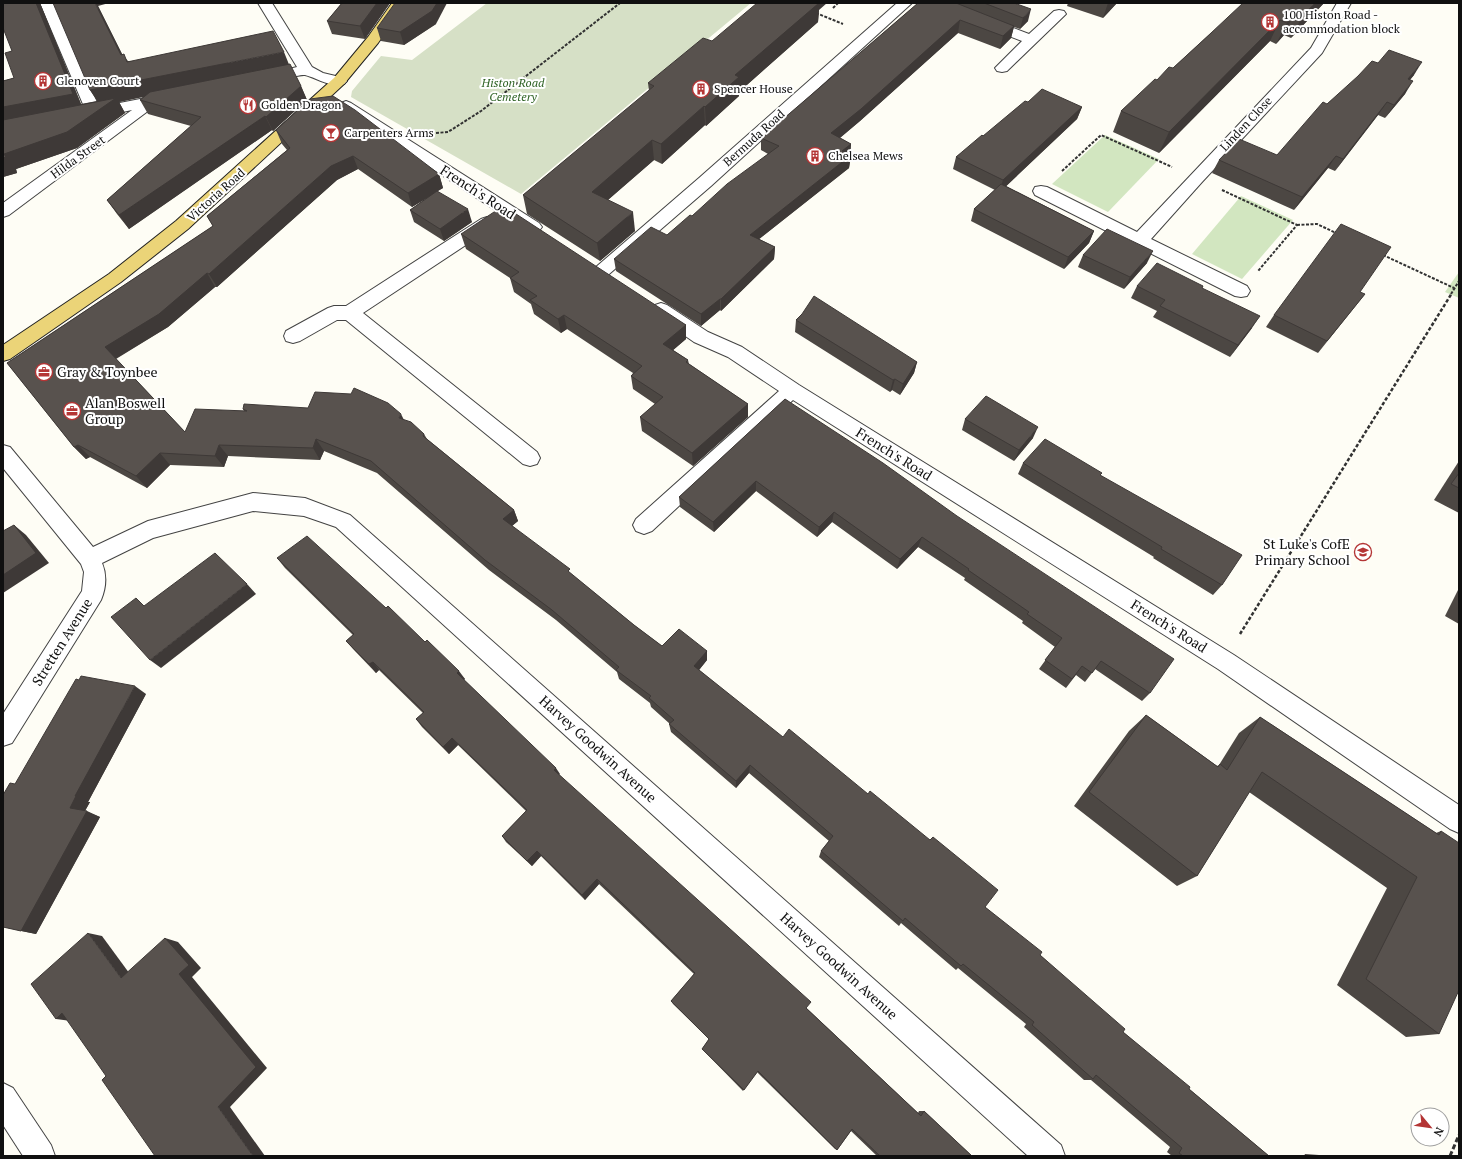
<svg xmlns="http://www.w3.org/2000/svg" width="1462" height="1159" font-family="'PT Serif',serif">
<style>
.green{fill:#d2e6c0}
.cemetery{fill:#d6e0c6}
.lines{fill:none;stroke-linecap:round;stroke-linejoin:round}
.minor-casing{stroke:#434343;stroke-width:2}
.major-casing{stroke:#212121;stroke-width:2}
.path-far2{stroke:#323232;stroke-width:2;stroke-dasharray:3 1.5;stroke-linecap:butt}
.path-far1{stroke:#323232;stroke-width:2.5;stroke-dasharray:3.5 2;stroke-linecap:butt}
.path{stroke:#323232;stroke-width:3;stroke-dasharray:5 2.5;stroke-linecap:butt}
.minor{fill:#fff;fill-rule:evenodd}
.major{fill:#ebd478;fill-rule:evenodd}
.wall{fill:#4c4743}
.shaded-wall{fill:#3e3937}
.building{fill:#58524e;stroke:#3e3937}
.labels{text-anchor:middle;stroke-width:4;stroke-linejoin:round;paint-order:stroke}
.far-poi-label{font-size:12px;fill:#101010;stroke:#fff;text-anchor:start}
.far-park-label{font-size:12px;font-style:italic;fill:#306326;stroke:#fff}
.far-street-label{font-size:12px;fill:#101010;stroke:#fff}
.street-label{font-size:14px;fill:#101010;stroke:#fff}
.poi-label{font-size:14px;fill:#101010;stroke:#fff;text-anchor:start}
</style>
<rect width="100%" height="100%" fill="#fefdf5"/>
<!-- green -->
<g class="green">
<path d="M1105 135 1159 159 1108 212 1052 184Z"/>
<path d="M1241 196 1293 220 1242 279 1192 254Z"/>
<path d="M1459 272V298L1445 292Z"/>
</g>
<!-- cemetery -->
<path class="cemetery" d="M487 3H751L521 194 351 97 352 91 381 56 412 60Z"/>
<g class="lines">
<!-- minor casing -->
<g class="minor-casing">
<g id="minor">
<path d="M40 3H54L99 107 171 93 176 95 179 98 176 101 156 105 9 215 3 217V203L132 110 94 118 88 116Z"/>
<path d="M258 3H272L312 67 323 73 344 78 347 81 344 84C331 88 317 78 305 75 299 74 273 82 265 84L260 82 257 79 260 76 297 67Z"/>
<path d="M897 3H912L711 186 608 275 602 277 596 275 593 271 596 267 699 178Z"/>
<path d="M928 3H948L1029 34 1054 11 1059 10 1064 11 1066 14 1007 71 1002 72 997 71 995 68 1022 41 930 6Z"/>
<path d="M1337 3H1351L1322 53 1202 182 1151 239 1247 286 1250 291 1247 296 1241 297 1235 296 1035 195 1033 191 1035 187 1041 186 1047 187 1137 232 1311 48Z"/>
<path d="M346 101 351 103 539 223 542 227 539 231 533 233 527 231 341 109 338 106 341 103Z"/>
<path d="M487 217 493 219 496 223 493 227 363 313 537 452 540 458 537 464 530 466 523 464 346 320H337L300 341 293 343 286 341 284 336 286 331 328 308 334 306H346L481 219Z"/>
<path d="M661 303 667 305 708 332 742 347 799 385 1234 655 1459 805V833L1450 829 1218 669 793 400 652 531 644 534 636 531 633 525 636 519 779 391 728 357 694 342 655 315 652 310 655 305Z"/>
<path d="M3 445 10 447 93 547 148 521 253 493 305 498 350 515 1061 1145 1065 1156H1028L336 527 304 516 253 511 153 538 102 563C107 575 106 588 101 600L12 743 3 746V714L82 591 84 572 81 564 3 468Z"/>
<path d="M3 1083 13 1088 51 1145 55 1156H23L3 1125Z"/>
</g>
</g>
<!-- major casing -->
<g class="major-casing">
<path id="major" d="M392 3H406L378 43 344 84 188 229 121 282 10 359 3 361V345L109 274 176 221 334 78 368 37Z"/>
</g>
<!-- path-far2 -->
<g class="path-far2">
<path d="M833 8 838 3"/>
<path d="M816 13 843 24"/>
<path d="M436 133 448 132 481 111 620 3"/>
<path d="M1062 171 1101 135 1172 167"/>
<path d="M1222 190 1297 225 1258 271"/>
<path d="M1297 225 1317 224 1336 233"/>
<path d="M1383 255 1454 288"/>
<path d="M1451 294 1459 281"/>
</g>
<!-- path-far1 -->
<path class="path-far1" d="M1240 634 1452 293"/>
<!-- path -->
<path class="path" d="M1450 1156 1459 1135"/>
<!-- minor -->
<use href="#minor" class="minor"/>
<!-- major -->
<use href="#major" class="major"/>
</g>
<!-- wall -->
<g class="wall">
<path d="M3 3H40L81 104 97 101 90 90 98 6 122 54 128 61 289 64 301 86 307 100 273 131 272 130 129 229 117 214 107 200 191 126 148 114 140 100 144 96 119 102 125 113 77 148 16 169 17 173 3 177V81L14 78 12 51Z"/>
<path d="M342 3H390L365 39 332 34 327 21Z"/>
<path d="M918 3H1014L1028 21 1020 29 1014 27 1011 38 1000 49 958 33 860 121 840 138 851 144 850 155H851L849 168 759 239 775 247 774 259 721 311 720 310 701 326 616 271 614 259 667 235 692 216 768 154 761 150V138Z"/>
<path d="M1068 3H1117L1103 18 1067 6Z"/>
<path d="M1324 3 1291 38 1284 35 1276 44 1270 41 1159 153 1113 132 1121 111 1157 80 1173 68 1211 33Z"/>
<path d="M819 10 818 22 739 92V96L706 126 705 125 662 164 654 160 608 200 635 231 600 261 527 214 523 195 649 91 648 83 712 41Z"/>
<path d="M436 24 404 45 381 41 377 28Z"/>
<path d="M1378 63 1414 75 1410 80 1405 94 1385 118 1378 115 1335 171 1328 168 1294 210 1212 173 1219 160 1277 155 1327 104Z"/>
<path d="M1028 102 1082 107 1077 119 1006 186 1094 231 1089 243 1064 269 971 221 974 209 995 190 953 169 956 157Z"/>
<path d="M276 130 439 174 443 188 437 191 472 222 444 241 414 222 410 210 429 197 412 207 358 169 337 180 217 287H215L168 327 116 359 185 432 244 411 243 409 404 420 424 434 427 439 514 510 518 521 512 526 634 625 662 646 707 651V660L699 670 985 907 1040 955 1123 1032 1189 1089 1269 1156H1172L1167 1152 1170 1147 1091 1080H1084L1024 1027 1026 1024 958 968 956 970 901 923 899 926 819 857 821 851 829 841 749 773 736 788 671 732 669 724H670L651 707 650 703 619 679 617 672 556 620 489 570 377 473 324 451 320 460 228 456 224 467 170 465 147 488 90 457 86 459 74 447 7 363 213 226 207 216 287 150 282 144Z"/>
<path d="M461 234 686 325V339L673 350 688 360 689 364 748 404V417L693 466 642 431 640 417 655 404 633 389 631 376 633 373 567 329 561 333 534 314 531 304 514 292 510 278 466 249Z"/>
<path d="M1083 255 1147 263 1124 289 1078 267Z"/>
<path d="M1137 286H1203L1202 288 1252 328 1230 357 1153 317 1157 311 1131 298Z"/>
<path d="M1365 294 1318 353 1266 327 1274 315Z"/>
<path d="M796 320 917 362 914 373 900 395 892 390 890 392 795 332Z"/>
<path d="M785 399 1150 693 1142 701 1095 669 1085 682 1076 675 1066 688 1039 669 1055 647 1022 623 1023 621 964 580 965 578 918 547 897 569 832 522 817 537 756 491 714 532 680 507 679 497Z"/>
<path d="M965 419 1033 438 1014 461 962 430Z"/>
<path d="M1459 461V513L1434 500Z"/>
<path d="M1023 463 1100 475 1222 585 1213 595 1153 558 1154 557 1018 474Z"/>
<path d="M277 558 386 608 465 679 464 680 559 775 918 1113 919 1111H924L972 1156H877L851 1131 837 1150 835 1149 757 1072 743 1091 703 1050 702 1049 709 1039 673 1004 671 1001 694 974 599 884 585 900 541 856 532 866 506 842 502 836 526 811 458 745 449 754 422 727 416 719 423 713 379 670 376 673 353 649 346 641 353 635 285 568Z"/>
<path d="M1459 588V624L1445 616Z"/>
<path d="M146 694 88 802H90L85 811 100 817 36 934 3 927V795L15 784Z"/>
<path d="M1146 715 1217 766 1219 765 1239 733 1260 717 1436 833 1441 831 1439 1034 1406 1037 1337 985 1387 888 1249 792 1197 876 1177 886 1074 806 1129 731Z"/>
<path d="M1305 1154 1319 1155 1320 1156H1304Z"/>
</g>
<!-- shaded-wall -->
<g class="shaded-wall">
<path d="M36 3H40L83 109 3 124V107L73 94Z"/>
<path d="M95 3H109L98 6 130 70 121 55Z"/>
<path d="M377 3H390L365 39 360 26Z"/>
<path d="M437 3H447L436 24 404 45 400 32Z"/>
<path d="M814 3H827L819 10 818 22 739 92V96L706 126 705 107 735 75Z"/>
<path d="M1108 3H1117L1103 18Z"/>
<path d="M1315 3H1324L1291 38 1302 17Z"/>
<path d="M1031 9 1028 21 1020 29 1023 18Z"/>
<path d="M1294 14 1284 35 1276 44 1287 23Z"/>
<path d="M960 20 958 33 860 121 830 146 831 133Z"/>
<path d="M1280 20 1270 41 1159 153 1169 132Z"/>
<path d="M1014 26 1011 38 1000 49 1003 36Z"/>
<path d="M284 52 290 67 119 102 125 113 77 148 16 169 17 173 3 177V158L4 154 100 105 90 90Z"/>
<path d="M1422 62 1414 75 1399 92 1408 79Z"/>
<path d="M1413 81 1405 94 1385 118 1394 105Z"/>
<path d="M301 86 307 100 273 131 266 117Z"/>
<path d="M1387 102 1378 115 1335 171 1343 159Z"/>
<path d="M704 106 705 125 662 164 661 144Z"/>
<path d="M1082 107 1077 119 999 193 1003 180Z"/>
<path d="M265 116 272 130 129 229 119 215Z"/>
<path d="M652 140 654 160 595 211 592 192Z"/>
<path d="M851 144 850 156 842 151Z"/>
<path d="M851 155 849 168 749 247 750 235Z"/>
<path d="M353 156 358 169 337 180 217 287 209 274 331 166Z"/>
<path d="M1336 156 1328 168 1294 210 1302 197Z"/>
<path d="M439 174 443 188 412 207 408 193Z"/>
<path d="M468 209 472 222 444 241 440 229Z"/>
<path d="M633 212 635 231 600 261 597 243Z"/>
<path d="M1094 231 1089 243 1064 269 1068 257Z"/>
<path d="M775 247 774 259 721 311V299Z"/>
<path d="M1153 251 1147 263 1124 289 1130 277Z"/>
<path d="M207 273 215 287 168 327 115 359 105 347Z"/>
<path d="M720 299V310L701 326V314Z"/>
<path d="M564 315 567 329 561 333 558 319Z"/>
<path d="M1260 316 1252 328 1230 357 1238 345Z"/>
<path d="M686 325V339L664 358 663 344Z"/>
<path d="M917 362 914 373 900 395 903 384Z"/>
<path d="M895 379 892 390 890 392 893 380Z"/>
<path d="M748 404V417L693 466 692 453Z"/>
<path d="M401 414 407 426 399 418Z"/>
<path d="M1038 427 1033 438 1014 461 1019 450Z"/>
<path d="M316 439 324 451 320 460 313 448Z"/>
<path d="M78 445 90 457 86 459 74 447Z"/>
<path d="M219 445 228 456 224 467 215 456Z"/>
<path d="M160 453 170 465 147 488 136 476Z"/>
<path d="M756 481V491L714 532 713 522Z"/>
<path d="M514 510 518 521 507 530 503 519Z"/>
<path d="M834 512 832 522 817 537 819 527Z"/>
<path d="M14 525 26 535 49 563 3 593V575Z"/>
<path d="M922 537 918 547 897 569 900 559Z"/>
<path d="M247 584 256 594 161 668 150 660Z"/>
<path d="M707 651V660L695 675 694 666Z"/>
<path d="M373 662 379 670 376 673 369 664Z"/>
<path d="M459 671 465 679 462 681 457 673Z"/>
<path d="M135 686 146 694 88 802H90L83 814 70 808 75 796Z"/>
<path d="M452 738 458 745 449 754 443 747Z"/>
<path d="M750 765 749 773 736 788V781Z"/>
<path d="M556 768 560 774 557 777 554 770Z"/>
<path d="M87 811 100 817 36 934 21 931Z"/>
<path d="M537 851 541 856 532 866 527 861Z"/>
<path d="M597 879 599 884 585 900 582 895Z"/>
<path d="M88 933 102 936 135 981 121 978Z"/>
<path d="M165 938 178 942 201 968 192 977 267 1068 230 1107 265 1156H253L218 1107 179 974Z"/>
<path d="M62 1013 71 1021 56 1019Z"/>
</g>
<!-- building -->
<g class="building">
<path d="M3 3H36L73 94 3 107V81L14 78 5 53 12 51 3 28Z"/>
<path d="M53 3H95L121 55 124 54 127 62 273 31 284 52 90 90Z"/>
<path d="M342 3H377L360 26 327 21Z"/>
<path d="M395 3H437L432 11 400 32 377 28Z"/>
<path d="M757 3H819L735 75 739 77 705 107 704 106 661 144 652 140 592 192 633 212 597 243 523 195 654 86 648 83 703 38 712 41Z"/>
<path d="M918 3H956L1014 26 1003 36 960 20 861 109 831 133 851 144 842 151 851 155 750 235 775 247 721 299H720L701 314 614 259 651 227 667 235 690 215 692 216 727 184 779 146 761 138Z"/>
<path d="M984 3H1014L1031 9 1023 18Z"/>
<path d="M1243 3H1315L1302 17 1294 14 1287 23 1280 20 1169 132 1121 111 1155 79 1157 80 1169 67 1173 68 1211 33Z"/>
<path d="M1389 50 1422 62 1408 79 1413 81 1394 105 1387 102 1343 159 1336 156 1302 197 1219 160 1239 139 1277 155 1323 102 1327 104 1358 76 1372 61 1378 63Z"/>
<path d="M290 64 301 86 266 117 265 116 119 215 107 200 201 117 140 100 150 92Z"/>
<path d="M1042 89 1082 107 1003 180 956 157 982 135 983 136 1025 101 1028 102Z"/>
<path d="M333 96 355 110 439 174 408 193 353 156 331 166 209 274 207 273 159 314 105 347 185 432 195 409 247 411 243 409 244 404 308 408 315 392 351 394 354 388 388 403 401 414 399 418 411 422 424 434 423 436 514 510 503 519 570 569 568 571 634 625 662 646 679 629 707 651 694 666 783 737 789 729 868 794 870 791 930 840 933 837 998 890 985 907 1042 952 1040 955 1125 1029 1123 1032 1190 1087 1189 1089 1269 1156H1183L1179 1153 1182 1148 1096 1075 1093 1079 1032 1025 1034 1022 963 964 961 966 905 918 903 921 821 851 833 836 750 765 736 781 669 724 674 720 649 698 651 696 616 670 619 667 552 610 485 560 371 461 316 439 313 448 219 445 215 456 160 453 136 476 78 445 74 447 7 363 213 226 207 216 290 148 276 130 310 99Z"/>
<path d="M116 98 67 132 4 154 6 157 3 158V120Z"/>
<path d="M1001 184 1094 231 1068 257 974 209Z"/>
<path d="M437 191 468 209 440 229 410 210Z"/>
<path d="M500 208 508 213 510 210 686 325 663 344 688 360 686 362 748 404 692 453 640 417 663 397 631 376 642 366 564 315 558 319 530 300 537 296 510 278 519 272 461 234Z"/>
<path d="M1341 224 1391 247 1360 292 1365 294 1327 341 1274 315Z"/>
<path d="M1107 229 1153 251 1130 277 1083 255Z"/>
<path d="M1157 263 1203 286 1202 288 1260 316 1238 345 1160 306 1165 300 1137 286Z"/>
<path d="M814 296 917 362 903 384 895 379 893 380 796 320 802 314Z"/>
<path d="M986 396 1038 427 1019 450 965 419Z"/>
<path d="M785 399 883 463 957 516 1174 659 1150 693 1101 661 1092 673 1082 666 1072 679 1045 660 1062 638 1027 614 1029 612 968 570 969 569 922 537 900 559 834 512 819 527 756 481 713 522 679 497Z"/>
<path d="M1045 439 1102 473 1100 475 1242 555 1222 585 1161 549 1162 547 1023 463Z"/>
<path d="M1459 473V488L1451 484Z"/>
<path d="M14 525 36 553 3 575V531Z"/>
<path d="M307 536 386 608 388 606 425 642 427 640 459 671 457 673 556 768 554 770 811 1002 806 1008 921 1116 924 1111 972 1156H880L852 1129 837 1150 758 1071 744 1090 702 1049 709 1039 671 1001 695 973 597 879 582 895 537 851 527 861 502 836 527 810 452 738 443 747 416 719 424 712 373 662 369 664 346 641 354 634 277 558Z"/>
<path d="M215 553 247 584 150 660 111 617 136 598 144 606Z"/>
<path d="M81 676 135 686 75 796H76L70 808 87 811 21 931 3 927V795L10 783 15 784 76 679 79 680Z"/>
<path d="M1146 715 1218 767 1220 764 1227 770 1260 717 1439 835 1441 831 1459 843V990L1439 1034 1366 979 1417 877 1262 772 1197 876 1089 792Z"/>
<path d="M88 933 121 978 165 938 189 965 179 974 256 1067 218 1107 253 1156H155L102 1080 106 1076 62 1013 56 1019 31 984Z"/>
</g>
<!-- icons -->
<defs>
<g id="building-ring" transform="scale(0.9)"><circle r="9.5" fill="#fff" stroke="#b43535" stroke-width="1.5"/><path d="M-4-6H4V6H1V3H-1V6H-4ZM-2.5-4.3h1.7v1.8h-1.7ZM.8-4.3h1.7v1.8H.8ZM-2.5-1h1.7V.8h-1.7ZM.8-1h1.7V.8H.8Z" fill="#b43535"/></g>
<g id="restaurant-ring" transform="scale(0.9)"><circle r="9.5" fill="#fff" stroke="#b43535" stroke-width="1.5"/><path d="M-5-6h1v4h1v-4h1v4h1v-4h1v5L-1.5 .5V6h-2V.5L-5-1ZM5-6V6H3V1.5H1.5Q1.5-4 5-6Z" fill="#b43535"/></g>
<g id="bar-ring" transform="scale(0.9)"><circle r="9.5" fill="#fff" stroke="#b43535" stroke-width="1.5"/><path d="M-6-5H6L.8 .8V4.5H3.5V6h-7V4.5H-.8V.8Z" fill="#b43535"/></g>
<g id="office-ring" transform="scale(0.9)"><circle r="9.5" fill="#fff" stroke="#b43535" stroke-width="1.5"/><path d="M-6-3h4V-5.5h4V-3h4V5H-6ZM-1-4.5V-3h2v-1.5ZM-6 0V1H6V0Z" fill="#b43535"/></g>
<g id="school-ring" transform="scale(0.9)"><circle r="9.5" fill="#fff" stroke="#b43535" stroke-width="1.5"/><path d="M0-5L7-2L0 1L-7-2ZM-4 1L0 2.5L4 1V4Q0 6-4 4Z" fill="#b43535"/></g>
</defs>
<g fill-rule="evenodd">
<use href="#building-ring" x="1270" y="22"/>
<use href="#building-ring" x="43" y="81"/>
<use href="#building-ring" x="701" y="89"/>
<use href="#restaurant-ring" x="248" y="105"/>
<use href="#bar-ring" x="331" y="133"/>
<use href="#building-ring" x="815" y="156"/>
<use href="#office-ring" x="44" y="372"/>
<use href="#office-ring" x="72" y="411"/>
<use href="#school-ring" x="1363" y="552"/>
</g>
<g class="labels">
<!-- far-poi labels -->
<g class="far-poi-label">
<text x="1283" y="19">100 Histon Road -<tspan x="1283" dy="14">accommodation block</tspan></text>
<text x="56" y="85">Glenoven Court</text>
<text x="714" y="93">Spencer House</text>
<text x="261" y="109">Golden Dragon</text>
<text x="344" y="137">Carpenters Arms</text>
<text x="828" y="160">Chelsea Mews</text>
</g>
<!-- far-park labels -->
<g class="far-park-label">
<text x="513" y="87">Histon Road<tspan x="513" dy="14">Cemetery</tspan></text>
</g>
<!-- far-street labels -->
<g class="far-street-label">
<text transform="translate(1246 124) rotate(-47)" y="4">Linden Close</text>
<text transform="translate(754 138) rotate(-42)" y="4">Bermuda Road</text>
<text transform="translate(78 157) rotate(-36)" y="4">Hilda Street</text>
<text transform="translate(216 195) rotate(-42)" y="4">Victoria Road</text>
</g>
<!-- street labels -->
<g class="street-label">
<text transform="translate(478 192) rotate(33)" y="5">French's Road</text>
<text transform="translate(894 454) rotate(32)" y="5">French's Road</text>
<text transform="translate(1169 626) rotate(32)" y="5">French's Road</text>
<text transform="translate(62 642) rotate(-58)" y="5">Stretten Avenue</text>
<text transform="translate(598 749) rotate(42)" y="5">Harvey Goodwin Avenue</text>
<text transform="translate(839 966) rotate(42)" y="5">Harvey Goodwin Avenue</text>
</g>
<!-- poi labels -->
<g class="poi-label">
<text x="57" y="377">Gray &amp; Toynbee</text>
<text x="85" y="408">Alan Boswell<tspan x="85" dy="16">Group</tspan></text>
<text x="1350" y="549" text-anchor="end">St Luke's CofE<tspan x="1350" dy="16">Primary School</tspan></text>
</g>
</g>
<!-- border -->
<rect width="1462" height="1159" fill="none" stroke="#101010" stroke-width="8"/>
<!-- north arrow -->
<g transform="translate(1430 1127) rotate(119)"><circle r="19" fill="#ffffff" stroke="#9f9f9f"/>
<path d="M0-3L7 15L0 10L-7 15Z" fill="#b43535"/>
<text y="-6" font-size="11" font-weight="bold" text-anchor="middle" fill="#101010">N</text>
</g>
</svg>
